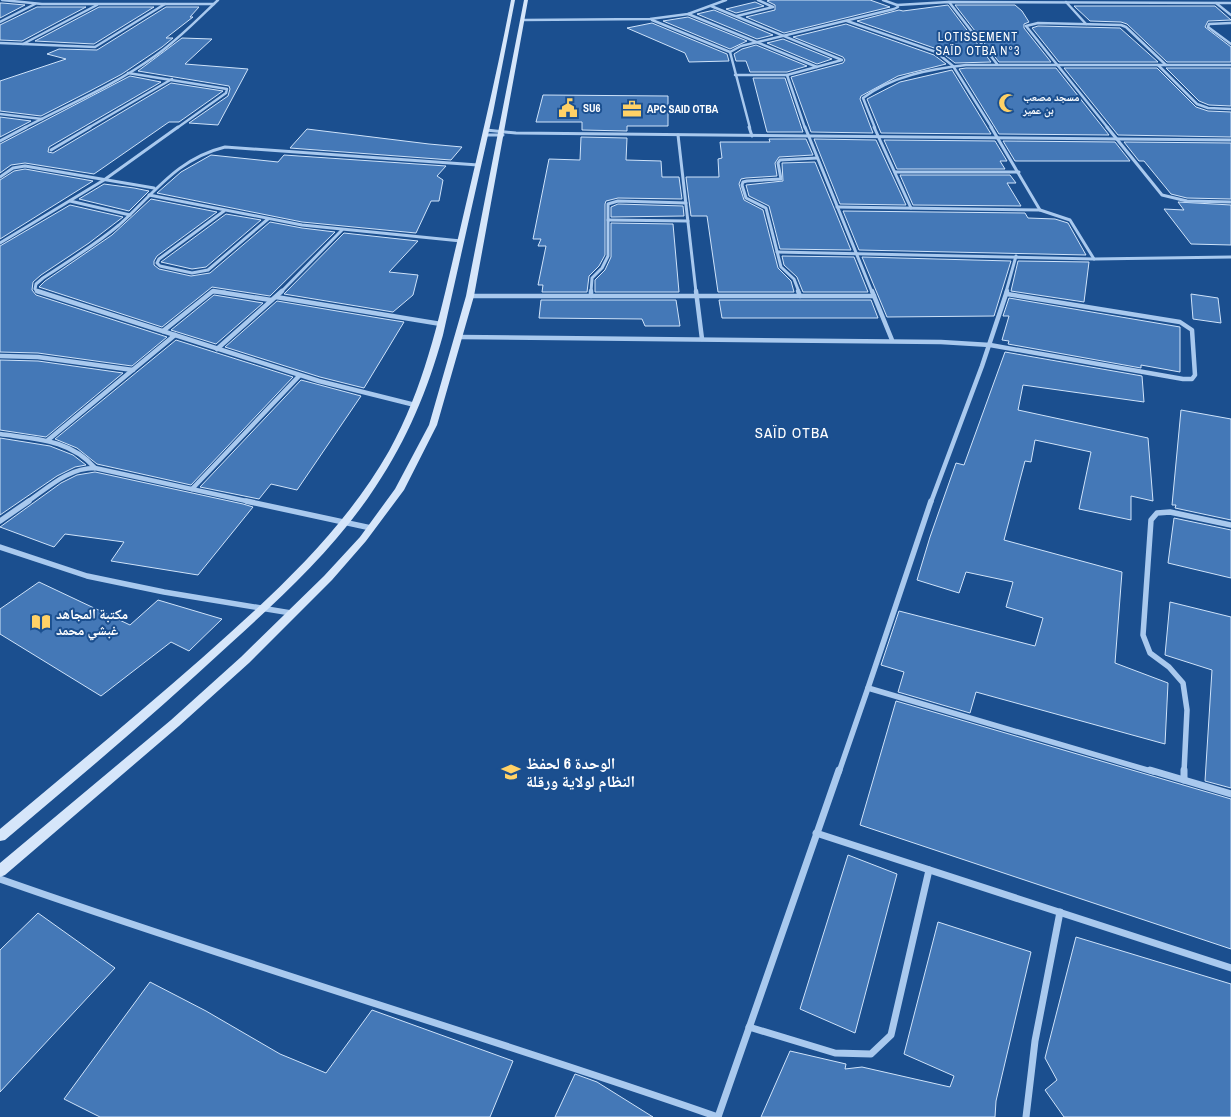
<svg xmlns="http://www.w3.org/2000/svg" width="1231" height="1117" font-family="'Archivo Narrow','Noto Naskh Arabic',sans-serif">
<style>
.building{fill:#4478b7;stroke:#cfe3fa}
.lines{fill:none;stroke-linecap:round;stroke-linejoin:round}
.minor-far4{stroke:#a9c9ee;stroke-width:2.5}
.minor-far3{stroke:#a9c9ee;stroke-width:3}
.minor-far2{stroke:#a9c9ee;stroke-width:4.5}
.minor-far1{stroke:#a9c9ee;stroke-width:5.5}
.minor{stroke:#a9c9ee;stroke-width:7}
.secondary{fill:#d6e6fa;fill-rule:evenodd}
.labels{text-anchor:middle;stroke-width:4;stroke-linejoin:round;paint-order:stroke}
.far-poi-label{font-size:11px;font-weight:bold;fill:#fff;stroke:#1b4f8f;text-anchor:start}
.far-neighbourhood-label{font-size:12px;letter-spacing:1px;fill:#fff;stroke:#1b4f8f}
.poi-label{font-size:14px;font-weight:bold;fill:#fff;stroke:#1b4f8f;text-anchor:start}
.neighbourhood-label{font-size:15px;letter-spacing:1px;fill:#fff;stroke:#1b4f8f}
.near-poi-label{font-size:16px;font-weight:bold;fill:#fff;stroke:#1b4f8f;text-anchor:start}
</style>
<rect width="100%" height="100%" fill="#1b4f8f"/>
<!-- building -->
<g class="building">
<path d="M770 0H870L890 7 784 33 746 17 775 10V5L767 1Z"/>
<path d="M755 2 764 6 736 13 726 9Z"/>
<path d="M0 3H2L25 5 0 18Z"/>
<path d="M948 5 991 62 955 63 937 49 857 21 899 10 903 11Z"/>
<path d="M955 5H1015L1022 11 1029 22 1024 24V28L1051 62H999Z"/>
<path d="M1074 6H1215L1231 20 1208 21 1205 27 1231 47V62H1167L1127 24 1121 22 1090 21Z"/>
<path d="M37 7H86L22 41 0 40V25Z"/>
<path d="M154 7 94 44 35 41 99 7Z"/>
<path d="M166 7H199L190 17H193L166 38H173L162 47 122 74 90 91 41 116 0 111V81L66 59 47 54 59 49 97 50Z"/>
<path d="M714 10 773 35 757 39 697 14Z"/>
<path d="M688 17 747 41 730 49 663 21Z"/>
<path d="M652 23 727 54 729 61 689 62 685 53 627 28Z"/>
<path d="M846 24 934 55 946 64 898 76 861 96 860 99 873 133 811 132 791 77 843 63 845 60 843 57 793 37Z"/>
<path d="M1038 26 1120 28 1158 62H1059L1032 28Z"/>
<path d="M182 38 212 39 185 64 248 69 218 125 189 123 228 96 230 89 229 86 138 71Z"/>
<path d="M783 39 832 59 817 64 767 43Z"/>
<path d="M756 45 807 66 787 72H750L746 61H736L734 54 742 49Z"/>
<path d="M966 68H1056L1109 135 999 134 959 69Z"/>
<path d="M1064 68H1157L1196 107 1208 111 1231 112V137L1118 135Z"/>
<path d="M1166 68H1231V106L1209 105 1199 101Z"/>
<path d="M952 70 991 134 881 133 867 99 900 82Z"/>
<path d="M130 76 161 82 49 147 48 152 53 153 171 83 223 91 179 122H169L94 174 25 163 11 165 0 173V144Z"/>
<path d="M753 78H785L803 132H767Z"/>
<path d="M543 95 668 96V126H627V131L582 130V122H536Z"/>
<path d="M0 117 31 121 0 137Z"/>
<path d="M307 129 429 144 462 147 451 160 290 148Z"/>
<path d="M581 137 627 138 626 160 661 161 662 177H679L682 199 618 198 606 201 605 204V255L599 266 589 276 587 292H542L543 285H538L546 246H538L541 239H533L549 159 580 160Z"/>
<path d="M769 139H806L813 155 779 157 775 163 777 176 746 178 741 179 739 184 744 200 763 210 778 268 791 281 794 292H718L707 216H691L686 177H719L718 159 722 158 720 142H770Z"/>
<path d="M814 139 876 140 906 205 840 204Z"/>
<path d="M884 140 995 141 1007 161H1000L1005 169H897Z"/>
<path d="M1003 141 1115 142 1130 161H1015Z"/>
<path d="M1124 142 1231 143V199L1187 198 1171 194 1144 161H1139Z"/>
<path d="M211 155 278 162 284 155 446 166 437 176 443 180 439 201H431L416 233 302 222 157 193 181 172Z"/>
<path d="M815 162 834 208 851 250 780 249 769 206 749 196 746 185 783 181 782 163Z"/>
<path d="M25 169 93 181 0 239V180L14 171Z"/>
<path d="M900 175H1010L1016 183H1007L1021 206 913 205Z"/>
<path d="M104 184 134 188 149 191 129 211 79 199Z"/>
<path d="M151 199 217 212 157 256 154 261V265L159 269 191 276 210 273 270 222 302 228 335 232 270 296 212 287 162 327 39 287 45 281 112 235Z"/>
<path d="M1178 202 1231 205V245L1191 244 1164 209 1184 210Z"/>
<path d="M618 204 683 206 684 216 611 217V207Z"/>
<path d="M70 205 123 217 89 243 41 275 33 282 32 290 36 295 167 337 132 366 38 353 0 352V246Z"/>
<path d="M843 211 1025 213 1028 218 1055 219 1068 223 1086 255 859 250Z"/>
<path d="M226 214 261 220 206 267 192 269 161 262Z"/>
<path d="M611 223 673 224 679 292H595V280L605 270 611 257Z"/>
<path d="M344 233 418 241 389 272 418 275 413 295 393 312 284 294Z"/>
<path d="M782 256 854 257 868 292H803L797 277 784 265Z"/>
<path d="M862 257 1011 261 994 316 887 317Z"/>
<path d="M1018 261 1089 262 1084 302 1011 291Z"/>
<path d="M1191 294 1218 298 1221 323 1193 319Z"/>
<path d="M214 295 263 303 216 344 171 330Z"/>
<path d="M1009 298 1180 327V372L1141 365V368L1008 344 1009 341 1002 340 1009 316H1003Z"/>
<path d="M541 300H676L680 326H645L642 319 539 318Z"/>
<path d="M719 300H871L878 318H722Z"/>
<path d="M277 301 385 319 404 322 364 388 320 377 225 347Z"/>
<path d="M176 340 293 377 191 485 97 464 77 448 55 439Z"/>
<path d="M1005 352 1142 376 1144 402 1023 385 1018 410 1148 438 1153 501 1131 496V520L1079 509 1091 452 1035 440 1031 462 1025 461 1004 540 1122 572 1115 663 1168 683 1165 744 976 692 970 713 898 692 904 672 881 665 899 611 1035 646 1043 618 1006 607 1013 582 966 572 959 593 917 580 930 537 956 463 964 465Z"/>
<path d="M0 360 38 361 123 373 46 437 0 430Z"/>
<path d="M301 380 361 396 297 490 271 484 259 499 200 487Z"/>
<path d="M1181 410 1231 419V520L1175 508 1176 505H1172Z"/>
<path d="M0 438 50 446 73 455 86 465 75 467 57 476 0 515Z"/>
<path d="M95 472 243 504 253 507 198 575 111 561 124 542 65 534 54 547 0 527 61 483 77 475Z"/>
<path d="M1174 518 1231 530V578L1168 563Z"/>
<path d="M39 582 130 625 158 600 222 619 189 651 171 642 101 696 0 634V609Z"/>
<path d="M1170 602 1231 617V788L1205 781 1212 670 1165 655Z"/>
<path d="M896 701 1231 799V949L860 825Z"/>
<path d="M848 855 897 874 855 1033 800 1009Z"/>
<path d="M38 913 115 968 0 1092V950Z"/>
<path d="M938 922 1031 952 996 1101 995 1117H761L790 1051 846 1064 845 1069 862 1067 950 1087 954 1076 904 1054Z"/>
<path d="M1076 937 1231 984V1117H1064L1045 1090 1057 1080 1045 1058Z"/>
<path d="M150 982 206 1011 280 1054 326 1073 372 1010 513 1061 490 1117H100L64 1099Z"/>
<path d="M575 1074 597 1082 653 1117H555Z"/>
</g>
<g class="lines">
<!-- minor-far4 -->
<g class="minor-far4">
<path d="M2 0 42 4H214"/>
<path d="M883 0 897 5"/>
<path d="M949 2 997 64"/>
<path d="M1066 2 1086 24"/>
<path d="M1216 3 1231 15"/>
<path d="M711 6 842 60 787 75H735"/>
<path d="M688 14 817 67"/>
<path d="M737 16 773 7 758 0"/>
<path d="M523 20 650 19 688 14 726 0"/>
<path d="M652 20 730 52"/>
<path d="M847 21 936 52 953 66 992 128"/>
<path d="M0 22 35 4"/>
<path d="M1231 23 1209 24 1208 27 1231 44"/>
<path d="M0 43 95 47 165 4"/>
<path d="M23 44 97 5"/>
<path d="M1158 65 1197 104 1208 108 1231 109"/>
<path d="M128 73 227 89 226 93 177 128"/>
<path d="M787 75 805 128"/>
<path d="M0 114 42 119"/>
<path d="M24 128C68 105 115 85 155 56 178 40 198 19 218 0"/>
<path d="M88 128 172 79"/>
<path d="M750 128 730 52 741 46 894 9 898 7 897 5 949 2 1231 3"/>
<path d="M875 128 863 98C892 76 930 69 966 65H1231"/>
<path d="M1108 128 1026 26 1038 23 1121 25 1126 27 1166 65"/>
</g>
<!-- minor-far3 -->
<g class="minor-far3">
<path d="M749 127 752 136"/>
<path d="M805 127 872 292"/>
<path d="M874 127 911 208"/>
<path d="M991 127 1040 210 1070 220 1094 259"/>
<path d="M1107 127 1162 195 1187 201 1231 202"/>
<path d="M486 130 516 133 1231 140"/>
<path d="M485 135H503"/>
<path d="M678 135 696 292"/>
<path d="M0 141 26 127"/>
<path d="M51 150 90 127"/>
<path d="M895 172H1019"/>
<path d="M0 177 13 168 25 166 154 188"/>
<path d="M149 195 302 225 461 241"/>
<path d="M70 201 130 215"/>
<path d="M837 207 1040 210"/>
<path d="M224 211 159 259 157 263 160 266 192 273 208 270 268 219"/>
<path d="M608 220 688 221"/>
<path d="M0 243 104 180 178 127"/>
<path d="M777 252 1094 259 1231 257"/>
<path d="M38 292 35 289 36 284 43 278C69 261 95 245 119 225 154 194 176 159 225 147L478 165"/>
<path d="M212 292H225"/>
<path d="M281 292 342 230"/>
<path d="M591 292 592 278 602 268 608 256V204L618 201 686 203"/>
<path d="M799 292 794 279 781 267 766 208 746 198 742 185 743 182 747 181 781 179 778 163 780 160 817 158"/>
<path d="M1006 292 1016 256"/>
</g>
<!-- minor-far2 -->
<g class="minor-far2">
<path d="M37 291 319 381 415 405"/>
<path d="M696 291 702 339"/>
<path d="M798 291 800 296"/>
<path d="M872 291 892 340"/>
<path d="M470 296H874"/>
<path d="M591 296V291"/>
<path d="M276 297 441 324"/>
<path d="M163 331 213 291 271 300"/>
<path d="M459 337 941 342 990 345 1183 379H1192L1195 375 1192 330 1180 322 1007 294"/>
<path d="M217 349 282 291"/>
<path d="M0 356 38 357 133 370"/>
<path d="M0 434C35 439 70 439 95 468"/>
<path d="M48 440 175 335"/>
<path d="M192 489 299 376"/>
<path d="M27 502C49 487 68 468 95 468L251 502"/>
<path d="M931 502 982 366 1007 291"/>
</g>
<!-- minor-far1 -->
<g class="minor-far1">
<path d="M246 501 371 528"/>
<path d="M0 521 29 501"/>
<path d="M0 547 87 576 164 592 291 613"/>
<path d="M868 688 931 501"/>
<path d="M839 772 868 688 1154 772"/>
<path d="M1184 772 1187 710 1183 683 1169 667 1150 653 1143 635 1151 520 1157 513 1170 512 1231 525"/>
</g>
<!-- minor -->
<g class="minor">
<path d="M1150 770 1231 794"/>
<path d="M1184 780V770"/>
<path d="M816 833 1231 968"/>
<path d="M0 879C238 963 480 1034 718 1117"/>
<path d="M749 1027 835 1053 871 1054 891 1035 929 870"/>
<path d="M718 1117 839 770"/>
<path d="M1026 1117 1035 1041 1060 912"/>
</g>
<!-- secondary -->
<g class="secondary">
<path d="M511 0H515L493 113 443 335C428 389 407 440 376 486 337 546 283 596 230 644 157 712 81 776 5 840L0 841V829C68 772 136 716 202 658 272 596 343 532 389 451 427 383 441 308 459 234 477 156 496 79 511 0Z"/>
<path d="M524 0H528L474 296 437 425 404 490 366 541 332 580 249 663 179 726 5 875 0 877V863L171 720 241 657 324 576 360 537 395 489 429 425 466 296Z"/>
</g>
</g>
<!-- icons -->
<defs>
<g id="mosque-bare" transform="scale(1.5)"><path d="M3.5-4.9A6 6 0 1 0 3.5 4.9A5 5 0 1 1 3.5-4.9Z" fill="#ffd166" stroke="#1b4f8f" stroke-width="2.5" paint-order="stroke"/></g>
<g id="civic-bare" transform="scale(1.5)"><path d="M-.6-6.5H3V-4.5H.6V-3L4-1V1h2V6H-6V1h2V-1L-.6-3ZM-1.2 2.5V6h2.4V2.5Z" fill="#ffd166" stroke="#1b4f8f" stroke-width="2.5" paint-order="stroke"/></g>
<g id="office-bare" transform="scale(1.5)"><path d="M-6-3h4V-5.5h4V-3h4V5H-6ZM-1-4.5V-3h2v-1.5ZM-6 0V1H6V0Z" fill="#ffd166" stroke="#1b4f8f" stroke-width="2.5" paint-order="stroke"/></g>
<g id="library-bare" transform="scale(1.5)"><path d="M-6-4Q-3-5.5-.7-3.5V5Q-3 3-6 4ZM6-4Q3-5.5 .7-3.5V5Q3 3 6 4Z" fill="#ffd166" stroke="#1b4f8f" stroke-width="2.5" paint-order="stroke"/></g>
<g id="school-bare" transform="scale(1.5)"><path d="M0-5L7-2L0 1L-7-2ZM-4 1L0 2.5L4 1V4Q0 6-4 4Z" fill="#ffd166" stroke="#1b4f8f" stroke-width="2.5" paint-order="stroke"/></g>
</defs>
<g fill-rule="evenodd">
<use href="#mosque-bare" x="1008" y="103"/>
<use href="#civic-bare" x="568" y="108"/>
<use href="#office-bare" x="632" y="109"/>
<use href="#library-bare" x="41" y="622"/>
<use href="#school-bare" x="511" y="772"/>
</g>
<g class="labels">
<!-- far-poi labels -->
<g class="far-poi-label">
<text x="1023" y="101">مسجد مصعب<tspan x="1023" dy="13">بن عمير</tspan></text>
<text x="583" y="112">SU6</text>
<text x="647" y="113">APC SAID OTBA</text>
</g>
<!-- far-neighbourhood labels -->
<g class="far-neighbourhood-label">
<text x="978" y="41">LOTISSEMENT<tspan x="978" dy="14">SAÏD OTBA N°3</tspan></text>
</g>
<!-- poi labels -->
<g class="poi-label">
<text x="56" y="619">مكتبة المجاهد<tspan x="56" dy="16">غبشي محمد</tspan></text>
</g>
<!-- neighbourhood labels -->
<g class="neighbourhood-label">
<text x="792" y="438">SAÏD OTBA</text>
</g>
<!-- near-poi labels -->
<g class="near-poi-label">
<text x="526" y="769">الوحدة 6 لحفظ<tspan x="526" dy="18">النظام لولاية ورقلة</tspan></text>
</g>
</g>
</svg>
